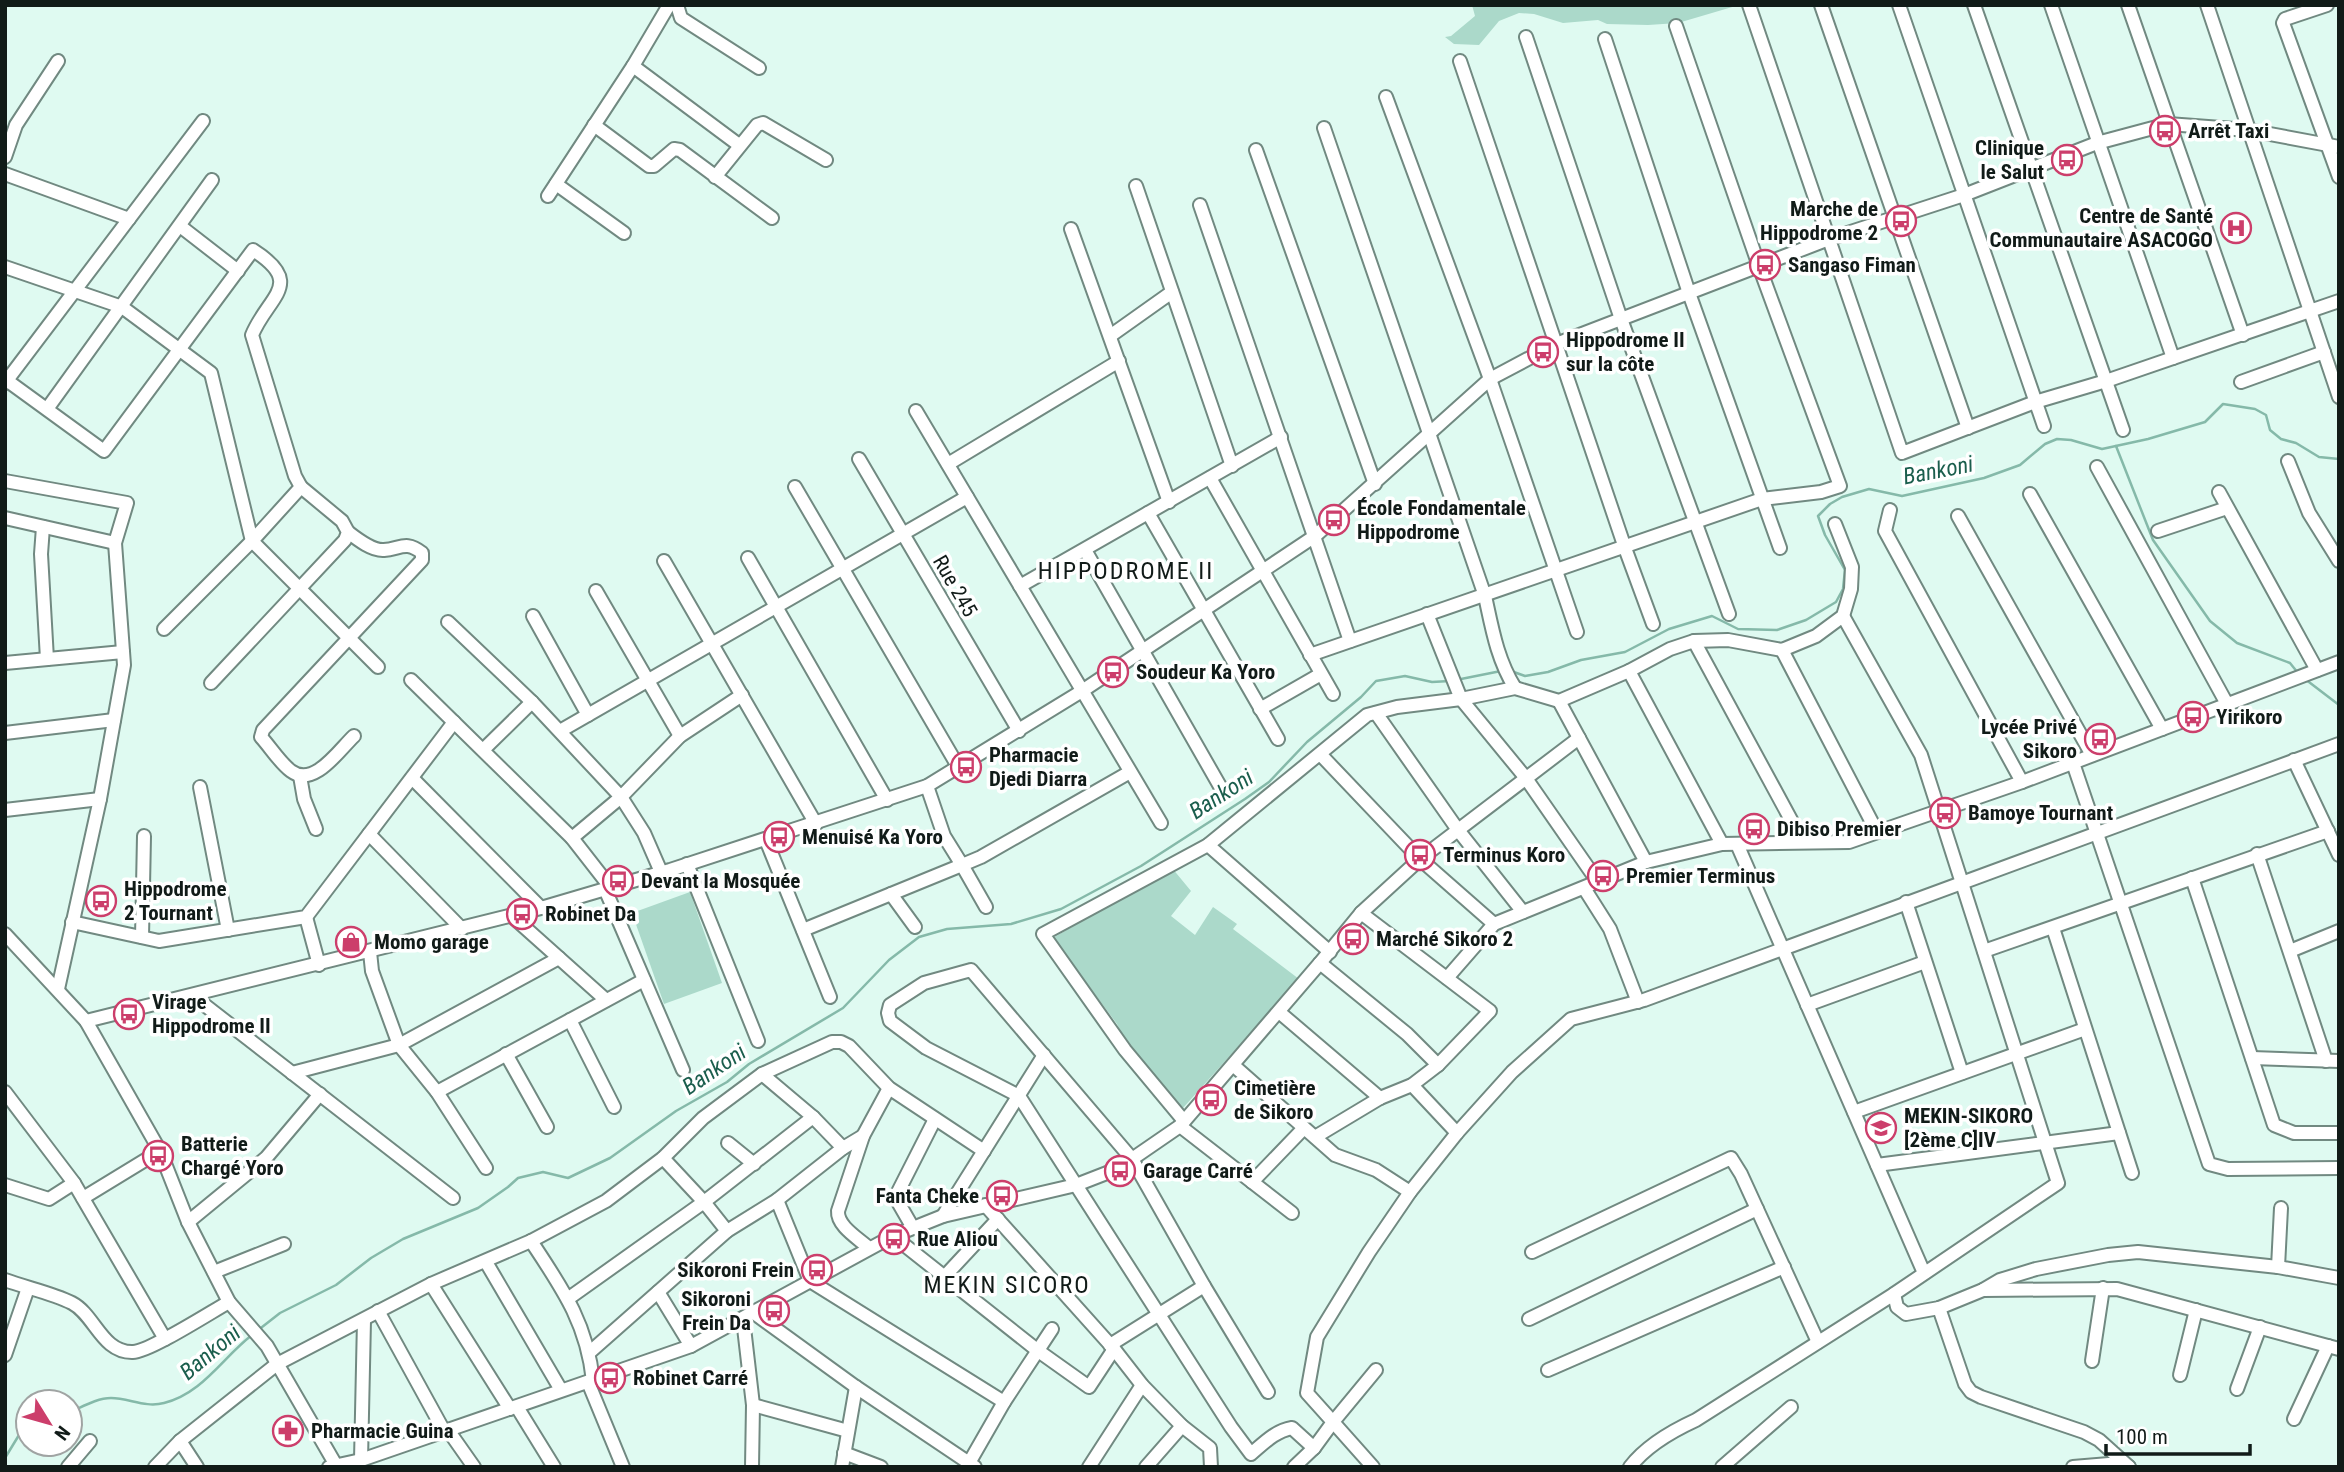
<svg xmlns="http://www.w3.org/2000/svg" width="2344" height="1472" font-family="'Roboto Condensed',sans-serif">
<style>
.green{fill:#abd9ca}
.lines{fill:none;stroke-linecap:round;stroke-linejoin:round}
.stream{stroke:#85b9a9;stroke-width:2.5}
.minor-casing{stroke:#718981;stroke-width:16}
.minor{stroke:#fff;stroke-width:12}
.labels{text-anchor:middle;stroke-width:7;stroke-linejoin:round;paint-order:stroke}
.poi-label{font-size:21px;font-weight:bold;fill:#111b18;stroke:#fff;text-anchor:start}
.street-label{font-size:21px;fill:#111b18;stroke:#fff}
.water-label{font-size:23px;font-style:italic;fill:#1b5e4d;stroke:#fff}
.quarter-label{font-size:24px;letter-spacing:2px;fill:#111b18;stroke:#fff}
</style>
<rect width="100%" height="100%" fill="#dffaf1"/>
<!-- green -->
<g class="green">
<path d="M1472 5H1739L1678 23 1648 25 1607 24 1598 20 1563 23 1534 14 1519 13 1499 21 1479 45 1454 44 1445 37 1451 36 1475 16Z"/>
<path d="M1172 868 1191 891 1171 916 1195 935 1213 907 1237 924 1233 929 1299 979 1183 1108 1129 1049 1117 1024 1053 938Z"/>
<path d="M690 892 722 983 664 1004 632 913Z"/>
</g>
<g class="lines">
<!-- stream -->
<g class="stream">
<path d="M2116 446 2153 540 2210 621 2237 643 2290 663 2298 673"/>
<path d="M1511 671 1525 676 1548 672 1581 660 1625 652 1669 629 1712 616 1738 629 1777 630 1806 620 1836 602 1843 589 1845 570 1825 535 1818 516 1830 504 1842 497 1869 489 1902 496 1984 478 2020 465 2045 444 2057 439 2071 440 2102 449 2148 439 2205 422 2223 404 2255 409 2266 415 2270 430 2281 439 2296 443 2319 457 2339 459"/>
<path d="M2305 679 2339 705"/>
<path d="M1456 680 1501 671"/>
<path d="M257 1331 280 1313 336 1285 371 1258 403 1239 478 1208 508 1187 518 1178 543 1172 568 1178 610 1158 676 1111 727 1082 749 1064 843 1008 889 960 919 937 947 929 1011 924 1061 909 1141 866 1245 799 1269 782 1307 742 1361 697 1376 681 1405 676 1432 682 1450 681"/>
<path d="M70 1412C82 1407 97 1398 111 1398 129 1398 145 1408 164 1403 203 1393 222 1358 252 1335"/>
<path d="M5 1458 19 1435 28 1430"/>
</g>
<!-- minor casing -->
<g class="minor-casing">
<g id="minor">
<path d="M677 5 681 18 759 68"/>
<path d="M1749 5 1902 453 2035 402 2106 381 2339 301"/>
<path d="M1821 5 1968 428"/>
<path d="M1899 5 2044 426"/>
<path d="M1974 5 2123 430"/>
<path d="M2051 5 2173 358"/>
<path d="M2128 5 2243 335"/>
<path d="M2207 5 2339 397"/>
<path d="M2327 5 2285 19 2283 23 2339 177"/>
<path d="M1526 37 1621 319 1729 614"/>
<path d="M1605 39 1689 293 1780 548"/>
<path d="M1460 61 1625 548 1653 624"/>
<path d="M633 66 739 145"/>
<path d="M1386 97 1490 379 1577 632"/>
<path d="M594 125 649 166H654L674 149 680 150 772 218"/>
<path d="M1324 128 1485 596C1492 628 1497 659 1515 688"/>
<path d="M1256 150 1375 484"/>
<path d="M5 157 16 125 58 61"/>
<path d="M5 174 129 219"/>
<path d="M715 177 757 125 763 123 826 160"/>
<path d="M556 184 624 233"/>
<path d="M1136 186 1232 466"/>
<path d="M548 196 633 66 669 5"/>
<path d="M1200 205 1350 641"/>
<path d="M180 226 238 271"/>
<path d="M1071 229 1169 502"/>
<path d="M5 267 122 307 211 373 252 541 378 667"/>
<path d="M1110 336 1172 292"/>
<path d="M5 379 104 451 253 250C306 284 268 296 252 335L295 476 301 487 252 541 164 629"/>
<path d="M2241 382 2324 352"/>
<path d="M5 383 203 121"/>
<path d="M47 409 212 180"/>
<path d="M916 411 1161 823"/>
<path d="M859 459 1019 731"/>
<path d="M2288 461 2309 513 2339 561"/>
<path d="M948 464 1119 361"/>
<path d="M2097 467 2227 704"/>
<path d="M1210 478 1333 694"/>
<path d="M5 481 127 503 115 543 124 665 100 799 58 989"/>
<path d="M795 487 959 768"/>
<path d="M2219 492 2317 670"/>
<path d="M2030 494 2162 729"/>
<path d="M1890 510 1885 531 2022 782"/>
<path d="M1148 513 1278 739"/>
<path d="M1958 516 2092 755"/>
<path d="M5 518 115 543"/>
<path d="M43 527 41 554 47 659"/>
<path d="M2158 531 2227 508"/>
<path d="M348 532C357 539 372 551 384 550 400 549 406 540 422 553V560L263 730 261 737C271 748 280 763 291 771 314 788 339 750 354 736"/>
<path d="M1085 550 1221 788"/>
<path d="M748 558 887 800"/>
<path d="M664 561 816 824"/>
<path d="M1020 586 1281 437"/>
<path d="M596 591 680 736"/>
<path d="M1427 614 1461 699 1525 777 1598 882"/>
<path d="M533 616 588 715"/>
<path d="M448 622 532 702 621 797 644 833 661 872"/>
<path d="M1694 641 1803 842"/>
<path d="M1782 650 1877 832"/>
<path d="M1310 655 1762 499 1821 492 1840 486 1759 266 1676 26"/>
<path d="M5 663 123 652"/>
<path d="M1629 671 1722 844"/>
<path d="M411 680 572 838 611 888"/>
<path d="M211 683 345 540 348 532 342 521 301 487"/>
<path d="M1559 701 1646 862"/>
<path d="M1260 709 1321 674"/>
<path d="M1376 713 1458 830 1523 912"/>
<path d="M560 731 967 497"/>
<path d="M5 733 114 720"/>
<path d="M483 750 532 702"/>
<path d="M1320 754 1420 859 1494 924"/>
<path d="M2294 760 2339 855"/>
<path d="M2073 763 2209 1164 2228 1169 2339 1168"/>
<path d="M300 776 304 799 316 829"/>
<path d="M412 778 541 908"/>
<path d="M200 787 228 930"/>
<path d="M5 810 100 799"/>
<path d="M369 834 462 929"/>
<path d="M572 838 621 797 680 736 742 695"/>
<path d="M766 840 830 997"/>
<path d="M1737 844 1924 1273"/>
<path d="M1208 845 1330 952"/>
<path d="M2257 854 2326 1061"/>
<path d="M687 864 758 1041"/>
<path d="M2192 878 2274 1125 2294 1133H2339"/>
<path d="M1584 888 1610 929 1638 1002"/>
<path d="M605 889 683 1070"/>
<path d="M891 894 915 927"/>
<path d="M1906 902 1962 1073"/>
<path d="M986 907 962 865 981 857 1130 772"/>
<path d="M512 916 606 1000"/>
<path d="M306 917 319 965"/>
<path d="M72 922 159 941 306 917 454 722"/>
<path d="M2053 928 2132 1173"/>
<path d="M803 930 962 865 944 836 927 786"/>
<path d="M5 934 86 1021 160 1151 188 1222 229 1302 267 1346 337 1467"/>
<path d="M142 937 144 836"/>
<path d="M1984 951 2328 831"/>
<path d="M2290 951 2339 931"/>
<path d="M370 952 372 971 399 1045 437 1092 486 1168"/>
<path d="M1320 963 1407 1034 1438 1065"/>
<path d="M1447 978 1494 924 1646 862 1722 844 1849 842 2022 782 2339 662"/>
<path d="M193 996 453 1198"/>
<path d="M1807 1005 1925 962"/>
<path d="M1279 1012 1380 1098"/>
<path d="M570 1020 614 1107"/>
<path d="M86 1021 541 908 670 870 927 786 1082 691 1315 536 1490 379 1556 344 1829 239 1964 195 2097 143 2168 124 2248 130 2339 147"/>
<path d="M506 1054 547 1127"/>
<path d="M2252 1058 2339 1061"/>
<path d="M1233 1065 1335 1155 1376 1170 1410 1192"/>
<path d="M292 1073 399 1045 559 958"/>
<path d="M1412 1085 1457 1133"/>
<path d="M5 1092 74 1183 165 1339"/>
<path d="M437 1092 644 980"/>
<path d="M1854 1112 2085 1029"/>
<path d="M813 1117 843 1148 863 1136"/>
<path d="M1184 1121 1125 1050 1043 934 1208 845 1367 715 1397 707 1461 699 1515 688 1559 701 1629 671 1670 649 1694 641 1728 640 1782 650 1816 636 1843 616 1851 589 1852 567 1835 524"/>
<path d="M1180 1126 1292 1213"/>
<path d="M1315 1137 1380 1098 1412 1085 1438 1065 1490 1011 1361 913"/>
<path d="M728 1143 754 1164"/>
<path d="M663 1158 704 1202 727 1231"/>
<path d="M1877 1165 2119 1133"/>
<path d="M1252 1182 1304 1128"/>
<path d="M5 1185 49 1199 74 1183"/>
<path d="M83 1198 160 1151"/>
<path d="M777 1200 810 1281 1004 1402"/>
<path d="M985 1205 1114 1349 1142 1385 1182 1426 1210 1448 1211 1467"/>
<path d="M943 1216 1044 1055"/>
<path d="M188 1222 266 1158 320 1094"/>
<path d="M913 1228 898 1202V1192L935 1119"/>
<path d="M893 1236 1037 1350 1089 1387 1114 1349"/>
<path d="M531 1241C562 1288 587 1323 593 1381"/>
<path d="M869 1248C858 1238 837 1226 838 1211L863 1136 889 1088"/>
<path d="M1532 1252 1731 1158 1741 1174 1818 1342"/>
<path d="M486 1262 561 1390"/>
<path d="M2278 1267 2281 1208"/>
<path d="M214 1272 284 1244"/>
<path d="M945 1276 998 1219"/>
<path d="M5 1280C27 1288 52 1293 72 1303 95 1315 102 1353 133 1352 149 1352 211 1312 229 1302"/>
<path d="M431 1284 510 1409"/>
<path d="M1983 1290 2117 1289 2339 1349"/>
<path d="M658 1292 691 1346"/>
<path d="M1894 1294 1897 1307 1906 1314 1939 1308 1983 1290 2000 1280 2036 1269 2108 1255 2138 1252 2278 1267 2339 1278"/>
<path d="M569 1298 704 1202 813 1117 762 1074"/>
<path d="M1939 1308 1965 1384 1971 1392 1981 1397 2084 1432 2099 1440 2129 1467"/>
<path d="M378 1311 444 1431"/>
<path d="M754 1313 856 1387 975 1467"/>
<path d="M743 1319 753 1405 752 1467"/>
<path d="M1529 1319 1757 1209"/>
<path d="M1110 1345 1204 1286"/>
<path d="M590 1352 727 1231 777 1200 843 1148"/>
<path d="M5 1355 28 1288"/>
<path d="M2092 1361 2103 1288"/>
<path d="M1548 1370 1784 1267"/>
<path d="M2180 1375 2196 1310"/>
<path d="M588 1382 623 1467"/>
<path d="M2237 1389 2260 1327"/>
<path d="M1268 1392 1204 1286 1132 1159 971 970 924 983 890 1005 888 1013 890 1021 926 1048 1019 1096 1231 1427 1251 1454C1264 1443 1275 1431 1292 1428L1314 1448"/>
<path d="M753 1405 848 1431"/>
<path d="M517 1407 554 1467"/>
<path d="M2294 1419 2328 1346"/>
<path d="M448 1430 474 1467"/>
<path d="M180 1441 197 1467"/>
<path d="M844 1453 881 1467"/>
<path d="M361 1460 364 1320"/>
<path d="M969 1463 1004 1402 1052 1329"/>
<path d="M68 1467 90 1441"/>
<path d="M155 1467 180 1441 277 1364 431 1284 531 1241 606 1201 663 1158 703 1118 762 1074 832 1042H841L849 1046 889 1088 984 1151"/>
<path d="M329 1467 361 1460 691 1346 893 1236 943 1216 1076 1185 1112 1171 1132 1159 1180 1126 1320 963 1361 913 1420 859 1579 738"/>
<path d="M842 1467 856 1387"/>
<path d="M1089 1467 1142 1385"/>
<path d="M1146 1467 1182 1426"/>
<path d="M1294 1467 1314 1448 1333 1422 1307 1393 1317 1337 1369 1252 1410 1192 1457 1133 1512 1072 1571 1019 1644 1000 2339 744"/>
<path d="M1373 1467 1333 1422 1376 1370"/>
<path d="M1630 1467C1646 1446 1672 1431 1696 1420L1894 1294 2058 1183 1921 755 1843 616"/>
<path d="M1722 1467 1791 1407"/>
<path d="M2073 1467 2109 1464 2129 1467"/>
</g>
</g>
<!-- minor -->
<use href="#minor" class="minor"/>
</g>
<!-- icons -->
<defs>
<g id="bus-ring" transform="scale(1.575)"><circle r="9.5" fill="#fff" stroke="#cc3e6b" stroke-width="1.5"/><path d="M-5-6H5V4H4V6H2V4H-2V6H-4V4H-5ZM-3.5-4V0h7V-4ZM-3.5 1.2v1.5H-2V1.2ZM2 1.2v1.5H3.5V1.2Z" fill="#cc3e6b"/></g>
<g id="hospital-ring" transform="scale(1.575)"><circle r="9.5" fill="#fff" stroke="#cc3e6b" stroke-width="1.5"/><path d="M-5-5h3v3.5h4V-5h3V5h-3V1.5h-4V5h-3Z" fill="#cc3e6b"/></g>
<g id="shop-ring" transform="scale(1.575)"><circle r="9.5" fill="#fff" stroke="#cc3e6b" stroke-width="1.5"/><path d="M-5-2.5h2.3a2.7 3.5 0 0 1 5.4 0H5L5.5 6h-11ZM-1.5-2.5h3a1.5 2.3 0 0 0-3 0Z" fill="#cc3e6b"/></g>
<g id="school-ring" transform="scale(1.575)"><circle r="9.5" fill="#fff" stroke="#cc3e6b" stroke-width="1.5"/><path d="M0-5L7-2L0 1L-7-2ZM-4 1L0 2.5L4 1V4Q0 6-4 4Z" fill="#cc3e6b"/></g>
<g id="pharmacy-ring" transform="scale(1.575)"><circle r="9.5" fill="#fff" stroke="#cc3e6b" stroke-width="1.5"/><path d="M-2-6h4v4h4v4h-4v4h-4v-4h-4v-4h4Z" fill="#cc3e6b"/></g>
</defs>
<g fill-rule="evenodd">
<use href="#bus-ring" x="2165" y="131"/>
<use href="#bus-ring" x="2067" y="160"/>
<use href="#bus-ring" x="1901" y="221"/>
<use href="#hospital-ring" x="2236" y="228"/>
<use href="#bus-ring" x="1765" y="265"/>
<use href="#bus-ring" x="1543" y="352"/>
<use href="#bus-ring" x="1334" y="520"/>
<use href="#bus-ring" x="1113" y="672"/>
<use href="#bus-ring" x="2193" y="717"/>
<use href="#bus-ring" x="2100" y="739"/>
<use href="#bus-ring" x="966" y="767"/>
<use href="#bus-ring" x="1945" y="813"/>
<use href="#bus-ring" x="1754" y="829"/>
<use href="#bus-ring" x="779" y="837"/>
<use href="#bus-ring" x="1420" y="855"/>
<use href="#bus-ring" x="1603" y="876"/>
<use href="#bus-ring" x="618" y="881"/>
<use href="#bus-ring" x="101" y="901"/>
<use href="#bus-ring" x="522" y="914"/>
<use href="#bus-ring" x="1353" y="939"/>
<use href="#shop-ring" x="351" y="942"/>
<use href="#bus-ring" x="129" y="1014"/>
<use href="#bus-ring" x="1211" y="1100"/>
<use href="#school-ring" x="1881" y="1128"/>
<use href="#bus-ring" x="158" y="1156"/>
<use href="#bus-ring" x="1120" y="1171"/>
<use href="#bus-ring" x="1002" y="1196"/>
<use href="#bus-ring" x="894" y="1239"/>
<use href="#bus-ring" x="817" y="1270"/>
<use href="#bus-ring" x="774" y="1311"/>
<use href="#bus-ring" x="610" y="1378"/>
<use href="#pharmacy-ring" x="288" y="1431"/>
</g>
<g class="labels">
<!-- poi labels -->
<g class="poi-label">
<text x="2188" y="138">Arrêt Taxi</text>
<text x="2044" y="155" text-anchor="end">Clinique<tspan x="2044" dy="24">le Salut</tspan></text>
<text x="1878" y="216" text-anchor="end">Marche de<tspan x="1878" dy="24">Hippodrome 2</tspan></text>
<text x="2213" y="223" text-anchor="end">Centre de Santé<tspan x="2213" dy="24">Communautaire ASACOGO</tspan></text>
<text x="1788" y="272">Sangaso Fiman</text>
<text x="1566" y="347">Hippodrome II<tspan x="1566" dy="24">sur la côte</tspan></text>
<text x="1357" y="515">École Fondamentale<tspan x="1357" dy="24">Hippodrome</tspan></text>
<text x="1136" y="679">Soudeur Ka Yoro</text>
<text x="2216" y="724">Yirikoro</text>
<text x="2077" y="734" text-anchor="end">Lycée Privé<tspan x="2077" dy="24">Sikoro</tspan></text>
<text x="989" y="762">Pharmacie<tspan x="989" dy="24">Djedi Diarra</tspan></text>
<text x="1968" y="820">Bamoye Tournant</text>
<text x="1777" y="836">Dibiso Premier</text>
<text x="802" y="844">Menuisé Ka Yoro</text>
<text x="1443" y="862">Terminus Koro</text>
<text x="1626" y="883">Premier Terminus</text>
<text x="641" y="888">Devant la Mosquée</text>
<text x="124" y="896">Hippodrome<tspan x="124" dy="24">2 Tournant</tspan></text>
<text x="545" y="921">Robinet Da</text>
<text x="1376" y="946">Marché Sikoro 2</text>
<text x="374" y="949">Momo garage</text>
<text x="152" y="1009">Virage<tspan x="152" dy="24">Hippodrome II</tspan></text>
<text x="1234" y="1095">Cimetière<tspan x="1234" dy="24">de Sikoro</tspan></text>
<text x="1904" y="1123">MEKIN-SIKORO<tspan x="1904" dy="24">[2ème C]IV</tspan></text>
<text x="181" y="1151">Batterie<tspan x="181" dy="24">Chargé Yoro</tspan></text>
<text x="1143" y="1178">Garage Carré</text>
<text x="979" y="1203" text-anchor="end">Fanta Cheke</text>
<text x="917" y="1246">Rue Aliou</text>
<text x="794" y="1277" text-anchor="end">Sikoroni Frein</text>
<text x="751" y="1306" text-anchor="end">Sikoroni<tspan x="751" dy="24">Frein Da</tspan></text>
<text x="633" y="1385">Robinet Carré</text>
<text x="311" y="1438">Pharmacie Guina</text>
</g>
<!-- street labels -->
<g class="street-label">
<text transform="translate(955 586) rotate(60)" y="7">Rue 245</text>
</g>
<!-- water labels -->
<g class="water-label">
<text transform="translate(1938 470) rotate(-11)" y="8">Bankoni</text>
<text transform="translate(1221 794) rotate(-33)" y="8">Bankoni</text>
<text transform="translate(714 1069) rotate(-34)" y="8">Bankoni</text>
<text transform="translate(210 1352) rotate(-40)" y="8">Bankoni</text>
</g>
<!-- quarter labels -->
<g class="quarter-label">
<text x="1126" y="579">HIPPODROME II</text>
<text x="1007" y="1293">MEKIN SICORO</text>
</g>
</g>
<!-- border -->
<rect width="2344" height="1472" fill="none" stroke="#111b18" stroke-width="14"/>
<!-- north arrow -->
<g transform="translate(49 1423) rotate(127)"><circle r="33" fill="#ffffff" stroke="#a0a4a3" stroke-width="2"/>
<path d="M0-5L12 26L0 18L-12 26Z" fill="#cc3e6b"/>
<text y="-10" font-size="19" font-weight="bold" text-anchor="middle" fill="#111b18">N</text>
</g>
<!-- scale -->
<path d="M2106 1444v10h144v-10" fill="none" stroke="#111b18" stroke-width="3.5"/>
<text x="2116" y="1444" font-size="21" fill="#111b18" stroke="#ffffff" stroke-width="5" paint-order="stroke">100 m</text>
</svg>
